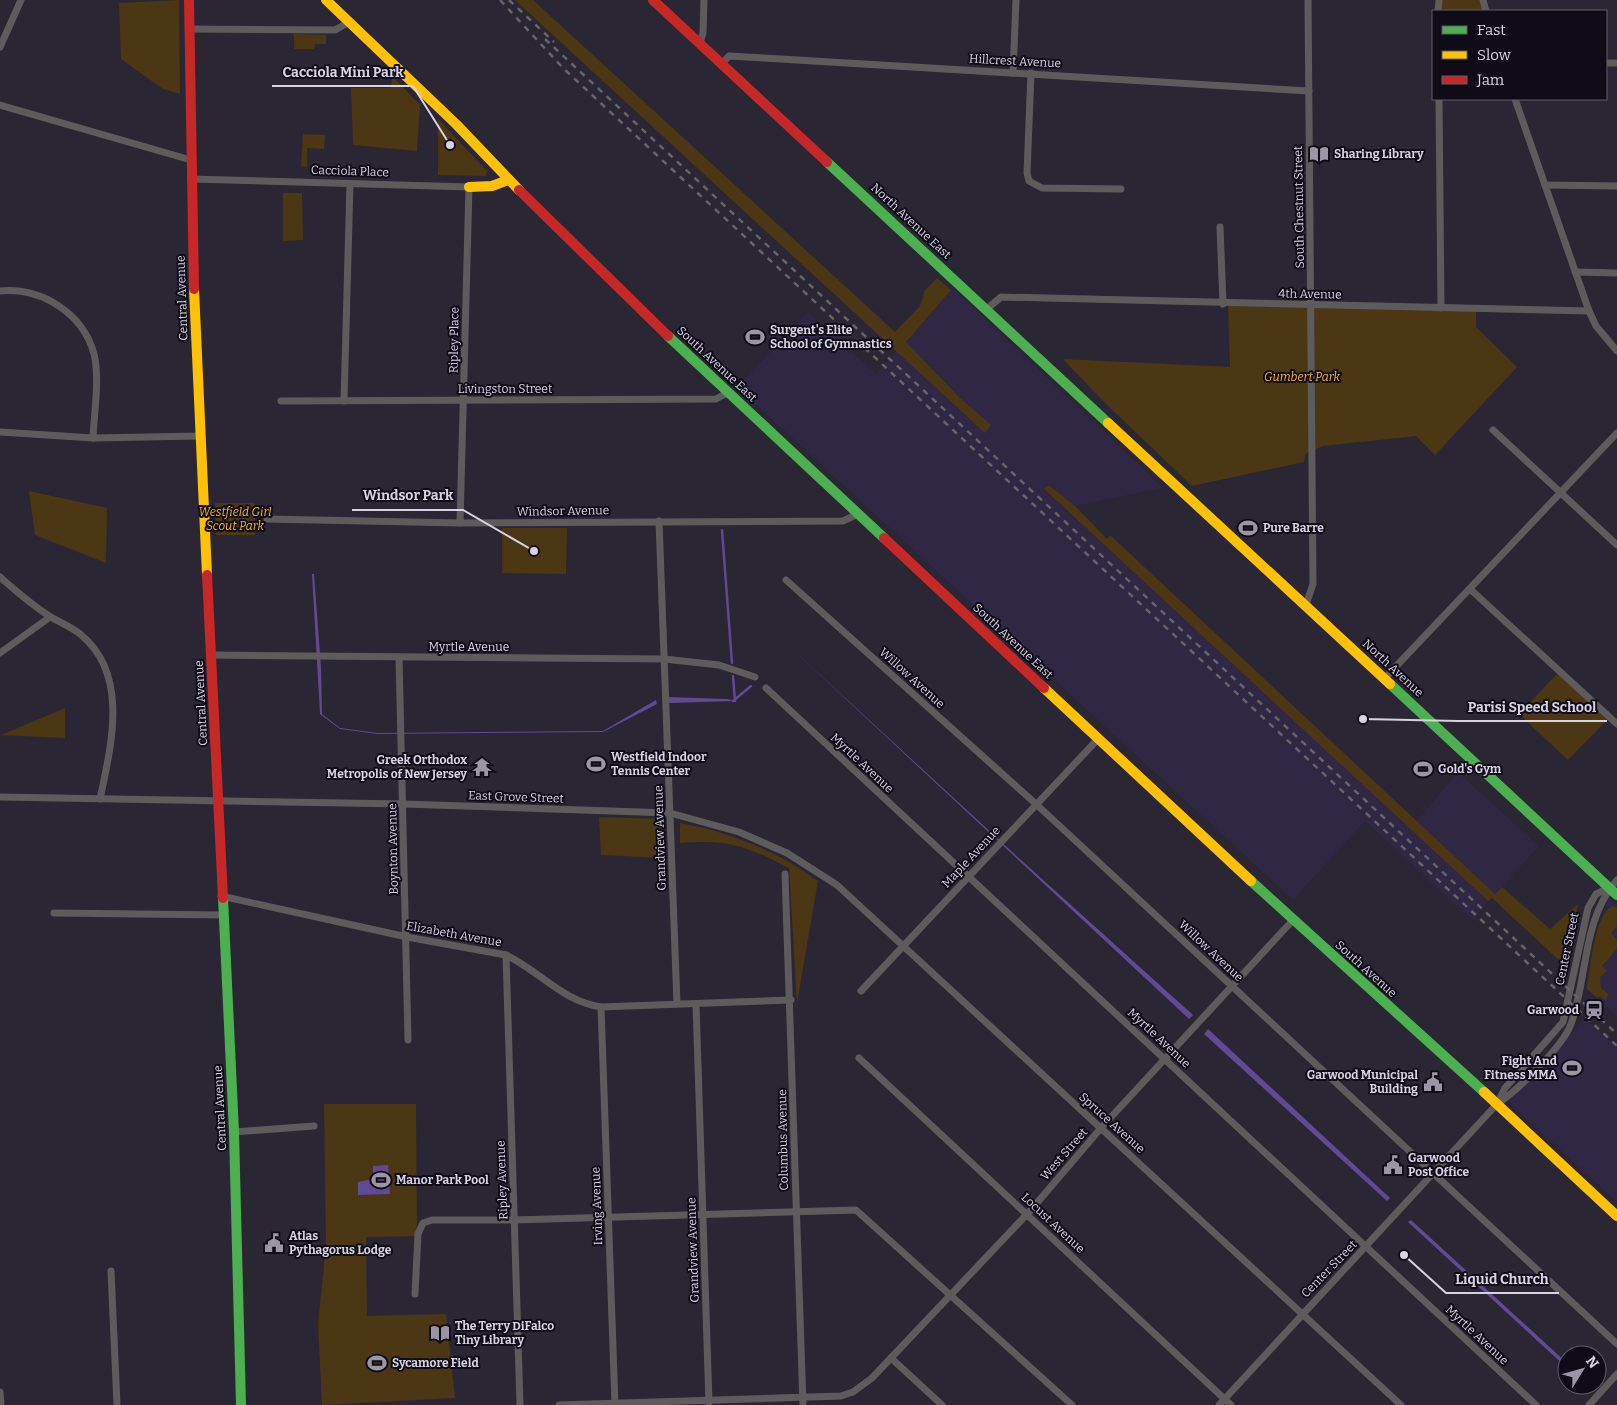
<svg xmlns="http://www.w3.org/2000/svg" width="1617" height="1405" font-family="Bitter,serif">
<style>
.built{fill:#2f2744}
.green{fill:#4c3714}
.water{fill:#614994}
.lines{fill:none;stroke-linecap:round;stroke-linejoin:round}
.stream{stroke:#614994;stroke-width:2.5}
.street{stroke:#5e5b5c;stroke-width:7}
.fast{stroke:#4caf50;stroke-width:10}
.slow{stroke:#ffc107;stroke-width:10}
.jam{stroke:#c62828;stroke-width:10}
.rail{stroke:#676467;stroke-width:2.5;stroke-dasharray:6 6;stroke-linecap:butt}
.labels{text-anchor:middle;stroke-width:4;stroke-linejoin:round;paint-order:stroke}
.street-label{font-size:12px;fill:#d6d3e4;stroke:#0f0c17}
.poi-label{font-size:12px;font-weight:bold;fill:#d6d3e4;stroke:#0f0c17;text-anchor:start}
.park-label{font-size:12px;font-style:italic;fill:#f6b32a;stroke:#0f0c17}
.leader{fill:none;stroke:#d6d3e4;stroke-width:2}
.callout-dot{fill:#d6d3e4;stroke:#0f0c17;stroke-width:2}
.callout-label{font-size:14px;text-anchor:middle;font-weight:bold;fill:#d6d3e4;stroke:#0f0c17;stroke-width:4;stroke-linejoin:round;paint-order:stroke}
</style>
<rect width="100%" height="100%" fill="#2a2634"/>
<!-- built -->
<g class="built">
<path d="M953 288 1163 488 1075 506 1049 485 1044 490 1411 828 1458 772 1539 846 1472 920 1365 821 1293 900 737 387 808 312 876 374Z"/>
<path d="M1608 897 1617 905V1016L1586 988Z"/>
<path d="M1585 1018 1617 1048V1202L1508 1102Z"/>
</g>
<!-- green -->
<g class="green">
<path d="M179 0 180 94 163 89 121 59 119 3Z"/>
<path d="M515 0H533L895 332 920 306 925 290 937 278 951 290 906 342 960 398 991 425 985 433Z"/>
<path d="M1439 0H1483L1486 11H1438Z"/>
<path d="M294 34 326 35V44H315L314 49H294Z"/>
<path d="M392 76 420 105 417 151 353 145 351 88H391Z"/>
<path d="M438 119 487 171 486 176 438 175Z"/>
<path d="M303 134 325 135 324 149 307 148V167L301 166Z"/>
<path d="M283 193H302L303 240 283 241Z"/>
<path d="M1228 305 1476 306V327L1517 367 1435 455 1416 436 1323 446 1305 454 1304 462 1192 486 1105 403 1063 359 1230 367Z"/>
<path d="M1049 485 1075 506 1107 539 1110 535 1495 894 1502 887 1550 929 1578 904 1565 966 1492 898 1488 901 1044 489Z"/>
<path d="M29 491 107 508 106 563 35 535Z"/>
<path d="M215 503H255V535H216Z"/>
<path d="M502 528H567L566 574 502 573Z"/>
<path d="M1558 673 1607 720 1568 760 1519 714Z"/>
<path d="M65 708V738L1 735Z"/>
<path d="M599 817 663 819 664 858 601 855Z"/>
<path d="M680 823C730 832 777 851 818 881L797 1003 789 868C746 846 728 839 680 843Z"/>
<path d="M1613 906 1617 908V926L1611 933 1617 940V949L1602 966 1607 971 1600 977 1601 988 1609 995 1605 1000 1600 996 1597 998 1587 989C1590 970 1595 912 1613 906Z"/>
<path d="M324 1104H416L417 1236 366 1237 367 1316 446 1314 455 1398 322 1405 318 1323 326 1246Z"/>
</g>
<!-- water -->
<g class="water">
<path d="M312 574H314L321 668 322 714 340 728 378 733 603 731 656 700 657 704 603 732 378 734 340 729 320 714Z"/>
<path d="M791 648 760 677 791 648 1010 850 1193 1015 1189 1019Z"/>
<path d="M668 697 727 699 735 701 669 703Z"/>
<path d="M1208 1029 1390 1198 1387 1201 1204 1034Z"/>
<path d="M388 1165 390 1194 358 1195V1182L373 1179V1166Z"/>
<path d="M1411 1220 1567 1363V1368L1408 1222Z"/>
</g>
<g class="lines">
<!-- stream -->
<g class="stream">
<path d="M722 530 732 663"/>
<path d="M733 676 735 701"/>
<path d="M733 701 751 686"/>
</g>
<!-- street -->
<g class="street">
<path d="M1483 0 1486 11"/>
<path d="M1438 11 1439 0"/>
<path d="M189 29 335 30 349 22"/>
<path d="M700 43 703 33 704 0"/>
<path d="M0 47 21 0"/>
<path d="M722 63 729 56 764 58 1309 91"/>
<path d="M1606 63H1617"/>
<path d="M1013 73 1016 0"/>
<path d="M1031 73 1027 173 1029 181 1042 188 1121 189"/>
<path d="M1439 99 1441 308"/>
<path d="M1515 99 1589 311 1596 326 1617 351"/>
<path d="M0 105 191 160"/>
<path d="M191 179 469 187 460 523"/>
<path d="M1545 185 1617 186"/>
<path d="M1220 227 1223 304"/>
<path d="M1575 272 1617 273"/>
<path d="M0 291C41 287 83 313 94 354 100 380 94 412 93 438"/>
<path d="M987 309 1001 297 1589 311"/>
<path d="M281 401 716 399 729 392"/>
<path d="M344 401 350 184"/>
<path d="M1493 430 1617 545"/>
<path d="M0 432 93 438 200 436"/>
<path d="M267 519 460 523 843 521 858 514"/>
<path d="M659 521 677 1004"/>
<path d="M0 577C16 591 33 606 51 617 61 623 71 627 80 634 130 674 111 746 100 799"/>
<path d="M786 580 1036 804 1617 1344"/>
<path d="M1470 589 1617 724"/>
<path d="M1306 605 1313 584 1308 0"/>
<path d="M0 653 50 617"/>
<path d="M210 655 664 659 719 665 755 677"/>
<path d="M399 657 408 1040"/>
<path d="M1385 678 1617 433"/>
<path d="M766 688 1536 1405"/>
<path d="M0 797 404 804 670 813 739 832 787 853 837 885 1401 1405"/>
<path d="M785 874 803 1405"/>
<path d="M221 896 407 937 506 955C541 972 562 1001 601 1007L791 1000"/>
<path d="M54 913 222 915"/>
<path d="M506 955 520 1405"/>
<path d="M861 991 1098 739"/>
<path d="M696 1004 709 1403"/>
<path d="M601 1007 615 1405"/>
<path d="M859 1058 1231 1405"/>
<path d="M1498 1102 1505 1088 1563 1022 1588 908 1596 894 1609 888"/>
<path d="M234 1132 314 1126"/>
<path d="M111 1271 117 1405"/>
<path d="M415 1294 418 1234 423 1223 432 1220H514L856 1210 1072 1405"/>
<path d="M891 1358 942 1405"/>
<path d="M0 1392 1 1405"/>
<path d="M559 1405 841 1396 853 1392 872 1378 1030 1211 1101 1128 1293 920"/>
<path d="M1219 1405 1497 1104C1516 1092 1564 1045 1571 1024 1588 977 1582 919 1617 880"/>
<path d="M1589 1405 1617 1374"/>
</g>
<!-- fast -->
<g class="fast">
<path d="M827 162 1108 423"/>
<path d="M668 336 884 538"/>
<path d="M1390 684 1617 895"/>
<path d="M1251 881 1484 1092"/>
<path d="M223 898 234 1132 241 1405"/>
</g>
<!-- slow -->
<g class="slow">
<path d="M326 0 456 124 519 190"/>
<path d="M469 187 492 186 508 180"/>
<path d="M194 289 207 575"/>
<path d="M1108 423 1390 684"/>
<path d="M1044 688 1251 881"/>
<path d="M1484 1092 1617 1216"/>
</g>
<!-- jam -->
<g class="jam">
<path d="M189 0 194 289"/>
<path d="M653 0 827 162"/>
<path d="M519 190 668 336"/>
<path d="M884 538 1044 688"/>
<path d="M207 575 223 898"/>
</g>
<!-- rail -->
<g class="rail">
<path d="M500 0 564 69 1617 1046"/>
<path d="M509 0 554 42"/>
<path d="M545 39 1617 1034"/>
</g>
</g>
<!-- icons -->
<defs>
<g id="library-bare" transform="scale(1.5)"><path d="M-6-4Q-3-5.5-.7-3.5V5Q-3 3-6 4ZM6-4Q3-5.5 .7-3.5V5Q3 3 6 4Z" fill="#9a96a6" stroke="#0f0c17" stroke-width="2.5" paint-order="stroke"/></g>
<g id="stadium-bare" transform="scale(1.5)"><path d="M0-5a6.5 5 0 1 0 0 10a6.5 5 0 1 0 0-10ZM-3.5-1.8h7v3.6h-7Z" fill="#9a96a6" stroke="#0f0c17" stroke-width="2.5" paint-order="stroke"/></g>
<g id="temple-bare" transform="scale(1.5)"><path d="M0-6L5-2H3V0L6.5 2.5H4V6H1.5V3h-3V6H-4V2.5H-6.5L-3 0V-2H-5Z" fill="#9a96a6" stroke="#0f0c17" stroke-width="2.5" paint-order="stroke"/></g>
<g id="station-bare" transform="scale(1.5)"><path d="M-3-6H3Q5-6 5-4V2Q5 4 3 4L4.5 6H3L1.5 4h-3L-3 6H-4.5L-3 4Q-5 4-5 2V-4Q-5-6-3-6ZM-3.5-4v3h7v-3ZM-3.5 1v1.5H-2V1ZM2 1v1.5H3.5V1Z" fill="#9a96a6" stroke="#0f0c17" stroke-width="2.5" paint-order="stroke"/></g>
<g id="civic-bare" transform="scale(1.5)"><path d="M-.6-6.5H3V-4.5H.6V-3L4-1V1h2V6H-6V1h2V-1L-.6-3ZM-1.2 2.5V6h2.4V2.5Z" fill="#9a96a6" stroke="#0f0c17" stroke-width="2.5" paint-order="stroke"/></g>
</defs>
<g fill-rule="evenodd">
<use href="#library-bare" x="1319" y="154"/>
<use href="#stadium-bare" x="755" y="337"/>
<use href="#stadium-bare" x="1248" y="528"/>
<use href="#stadium-bare" x="596" y="764"/>
<use href="#temple-bare" x="482" y="767"/>
<use href="#stadium-bare" x="1423" y="769"/>
<use href="#station-bare" x="1594" y="1010"/>
<use href="#stadium-bare" x="1572" y="1068"/>
<use href="#civic-bare" x="1433" y="1082"/>
<use href="#civic-bare" x="1393" y="1165"/>
<use href="#stadium-bare" x="381" y="1180"/>
<use href="#civic-bare" x="274" y="1243"/>
<use href="#library-bare" x="440" y="1333"/>
<use href="#stadium-bare" x="377" y="1363"/>
</g>
<g class="labels">
<!-- street labels -->
<g class="street-label">
<text transform="translate(1015 61) rotate(3)" y="4">Hillcrest Avenue</text>
<text transform="translate(350 171) rotate(2)" y="4">Cacciola Place</text>
<text transform="translate(1299 207) rotate(-91)" y="4">South Chestnut Street</text>
<text transform="translate(911 221) rotate(43)" y="4">North Avenue East</text>
<text transform="translate(1310 294) rotate(1)" y="4">4th Avenue</text>
<text transform="translate(182 298) rotate(-92)" y="4">Central Avenue</text>
<text transform="translate(454 340) rotate(-89)" y="4">Ripley Place</text>
<text transform="translate(717 364) rotate(43)" y="4">South Avenue East</text>
<text x="505" y="393">Livingston Street</text>
<text transform="translate(563 511) rotate(-1)" y="4">Windsor Avenue</text>
<text transform="translate(1013 641) rotate(43)" y="4">South Avenue East</text>
<text x="469" y="651">Myrtle Avenue</text>
<text transform="translate(1393 668) rotate(43)" y="4">North Avenue</text>
<text transform="translate(912 678) rotate(42)" y="4">Willow Avenue</text>
<text transform="translate(201 703) rotate(-93)" y="4">Central Avenue</text>
<text transform="translate(862 763) rotate(43)" y="4">Myrtle Avenue</text>
<text transform="translate(516 797) rotate(2)" y="4">East Grove Street</text>
<text transform="translate(660 838) rotate(-92)" y="4">Grandview Avenue</text>
<text transform="translate(393 849) rotate(-91)" y="4">Boynton Avenue</text>
<text transform="translate(971 857) rotate(-47)" y="4">Maple Avenue</text>
<text transform="translate(454 934) rotate(10)" y="4">Elizabeth Avenue</text>
<text transform="translate(1567 949) rotate(-78)" y="4">Center Street</text>
<text transform="translate(1211 951) rotate(43)" y="4">Willow Avenue</text>
<text transform="translate(1366 969) rotate(42)" y="4">South Avenue</text>
<text transform="translate(1159 1038) rotate(43)" y="4">Myrtle Avenue</text>
<text transform="translate(220 1108) rotate(-93)" y="4">Central Avenue</text>
<text transform="translate(1112 1123) rotate(42)" y="4">Spruce Avenue</text>
<text transform="translate(783 1140) rotate(-91)" y="4">Columbus Avenue</text>
<text transform="translate(1064 1154) rotate(-49)" y="4">West Street</text>
<text transform="translate(502 1180) rotate(-92)" y="4">Ripley Avenue</text>
<text transform="translate(597 1206) rotate(-92)" y="4">Irving Avenue</text>
<text transform="translate(1053 1223) rotate(43)" y="4">Locust Avenue</text>
<text transform="translate(693 1250) rotate(-92)" y="4">Grandview Avenue</text>
<text transform="translate(1329 1269) rotate(-46)" y="4">Center Street</text>
<text transform="translate(1477 1335) rotate(43)" y="4">Myrtle Avenue</text>
</g>
<!-- poi labels -->
<g class="poi-label">
<text x="1334" y="158">Sharing Library</text>
<text x="770" y="334">Surgent's Elite<tspan x="770" dy="14">School of Gymnastics</tspan></text>
<text x="1263" y="532">Pure Barre</text>
<text x="611" y="761">Westfield Indoor<tspan x="611" dy="14">Tennis Center</tspan></text>
<text x="467" y="764" text-anchor="end">Greek Orthodox<tspan x="467" dy="14">Metropolis of New Jersey</tspan></text>
<text x="1438" y="773">Gold's Gym</text>
<text x="1579" y="1014" text-anchor="end">Garwood</text>
<text x="1557" y="1065" text-anchor="end">Fight And<tspan x="1557" dy="14">Fitness MMA</tspan></text>
<text x="1418" y="1079" text-anchor="end">Garwood Municipal<tspan x="1418" dy="14">Building</tspan></text>
<text x="1408" y="1162">Garwood<tspan x="1408" dy="14">Post Office</tspan></text>
<text x="396" y="1184">Manor Park Pool</text>
<text x="289" y="1240">Atlas<tspan x="289" dy="14">Pythagorus Lodge</tspan></text>
<text x="455" y="1330">The Terry DiFalco<tspan x="455" dy="14">Tiny Library</tspan></text>
<text x="392" y="1367">Sycamore Field</text>
</g>
<!-- park labels -->
<g class="park-label">
<text x="1302" y="381">Gumbert Park</text>
<text x="235" y="516">Westfield Girl<tspan x="235" dy="14">Scout Park</tspan></text>
</g>
</g>
<!-- callouts -->
<path class="leader" d="M450 145L413 86H272M534 551L463 510H352M1363 719L1458 721H1607M1404 1255L1446 1293H1559"/>
<g class="callout-dot">
<circle cx="450" cy="145" r="5"/>
<circle cx="534" cy="551" r="5"/>
<circle cx="1363" cy="719" r="5"/>
<circle cx="1404" cy="1255" r="5"/>
</g>
<g class="callout-label">
<text x="343" y="77">Cacciola Mini Park</text>
<text x="408" y="500">Windsor Park</text>
<text x="1532" y="712">Parisi Speed School</text>
<text x="1502" y="1284">Liquid Church</text>
</g>
<!-- legend -->
<rect x="1432" y="10" width="175" height="90" fill="#0f0c17" stroke="#5f5c69"/>
<rect x="1442" y="26" width="25" height="8" fill="#4caf50" stroke="#5f5c69"/>
<text x="1477" y="35" font-size="15" fill="#d6d3e4">Fast</text>
<rect x="1442" y="51" width="25" height="8" fill="#ffc107" stroke="#5f5c69"/>
<text x="1477" y="60" font-size="15" fill="#d6d3e4">Slow</text>
<rect x="1442" y="76" width="25" height="8" fill="#c62828" stroke="#5f5c69"/>
<text x="1477" y="85" font-size="15" fill="#d6d3e4">Jam</text>
<!-- north arrow -->
<g transform="translate(1582 1370) rotate(53)"><circle r="24" fill="#0f0c17" stroke="#5f5c69"/>
<path d="M0-4L9 19L0 12L-9 19Z" fill="#9a96a6"/>
<text y="-8" font-size="14" font-weight="bold" text-anchor="middle" fill="#d6d3e4">N</text>
</g>
</svg>
